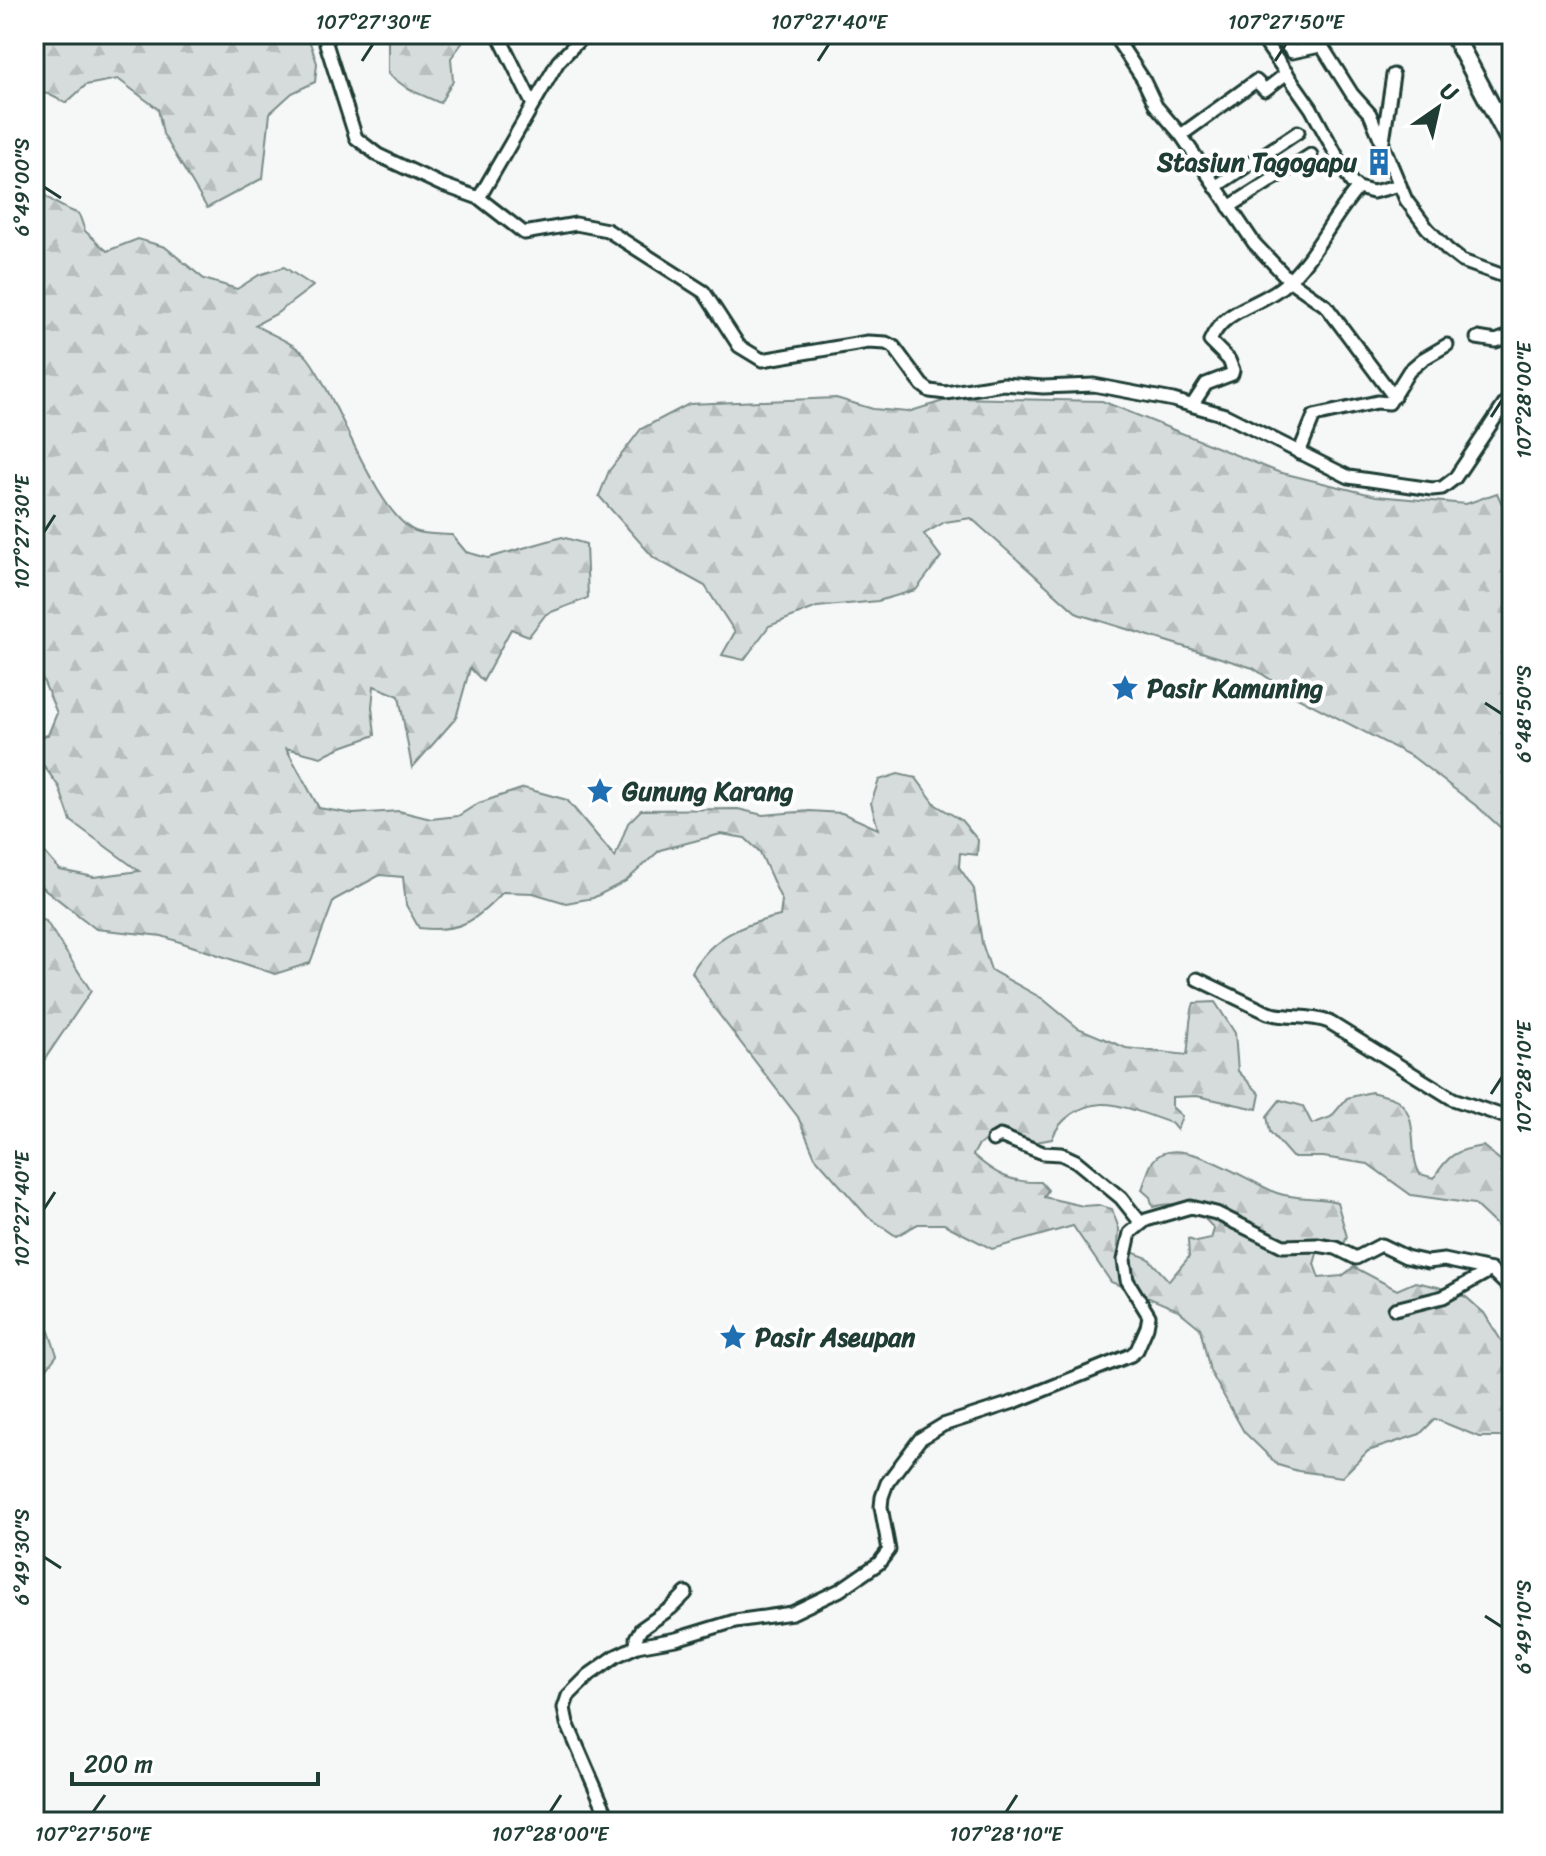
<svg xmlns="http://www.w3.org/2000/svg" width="1546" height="1856" font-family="Sriracha,sans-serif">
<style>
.forest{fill:url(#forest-firs);stroke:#7a8c88;stroke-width:2}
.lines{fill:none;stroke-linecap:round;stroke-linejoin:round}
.minor-casing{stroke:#1f3d34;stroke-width:17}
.highway-casing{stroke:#1f3d34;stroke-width:22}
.minor{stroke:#fff;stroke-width:11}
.highway{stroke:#fff;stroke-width:16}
.ticks{fill:none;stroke:#1f3d34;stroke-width:3}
.labels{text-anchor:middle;stroke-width:8;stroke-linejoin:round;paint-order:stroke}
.poi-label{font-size:26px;font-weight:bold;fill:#1f3d34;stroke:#fff;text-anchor:start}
.neatline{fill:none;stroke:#1f3d34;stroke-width:3}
.ticks-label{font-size:20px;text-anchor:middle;fill:#1f3d34}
</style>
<defs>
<pattern id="forest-firs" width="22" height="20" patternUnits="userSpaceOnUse" patternTransform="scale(2)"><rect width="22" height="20" fill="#d6dcdb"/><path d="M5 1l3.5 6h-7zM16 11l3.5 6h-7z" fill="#b7bebd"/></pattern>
</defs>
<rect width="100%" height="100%" fill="#f6f7f7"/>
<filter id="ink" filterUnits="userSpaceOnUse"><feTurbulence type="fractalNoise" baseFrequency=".0125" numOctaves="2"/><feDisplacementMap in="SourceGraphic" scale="16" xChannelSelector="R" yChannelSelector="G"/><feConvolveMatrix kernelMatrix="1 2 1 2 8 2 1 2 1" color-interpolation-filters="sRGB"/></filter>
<g filter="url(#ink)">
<!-- forest -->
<g class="forest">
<path d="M34 34H307L317 63 315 82 292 93 270 113 263 178 207 208 163 134 158 109 118 79 86 85 66 103 48 94 34 92Z"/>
<path d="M388 34H463V42L451 58 453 81 440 103 408 89 388 74Z"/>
<path d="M34 183C45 199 61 207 79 214L85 231 107 251 138 239 165 247 204 279 237 289 259 275 284 267 313 286 276 314 255 325C270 334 297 344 308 358 338 397 374 512 415 531 425 535 441 534 452 535L466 552 488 558 562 537 586 544 588 598 546 614 529 636 511 629 483 681 470 668 456 718 412 768 399 696 374 686 372 707 375 735C356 743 338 746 321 757L286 748 319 808 353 814 399 811 431 819 458 816 479 803 524 788 567 800 615 857 628 823 641 810 738 809 763 815 810 811 842 813 878 829 871 803 879 780 898 774 916 778 936 805 961 820 978 840 977 855 960 853 959 867 974 889 982 943 991 970 1043 999 1078 1028 1126 1048 1187 1055C1190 1037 1188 1020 1194 1003L1215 1002 1235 1033 1238 1071 1260 1094 1257 1109 1197 1096 1172 1097V1107L1182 1116 1177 1130 1171 1123C1153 1117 1120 1103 1102 1104 1080 1105 1059 1119 1052 1139L1036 1142 1000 1129 978 1146 973 1155C995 1174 1011 1183 1041 1182L1048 1190 1044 1197 1083 1206 1098 1205 1112 1209 1119 1229 1118 1247 1148 1258 1169 1281 1189 1257 1188 1239 1197 1242 1211 1239 1214 1229C1199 1209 1177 1199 1153 1207L1150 1197 1142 1190C1145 1181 1148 1169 1153 1161 1175 1129 1251 1184 1277 1193 1297 1200 1316 1196 1337 1202L1347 1237 1343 1246 1321 1240 1314 1264 1319 1278 1342 1276 1354 1267 1397 1290 1415 1282 1438 1287 1466 1297 1484 1313 1512 1358V1437H1479L1435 1419 1420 1434 1368 1451 1342 1477 1298 1471 1278 1465 1244 1432 1210 1371 1200 1328 1178 1310 1111 1282 1073 1226 992 1249 944 1224H918L896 1236 867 1216 815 1157 798 1117 714 1008 692 972C711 937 743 924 780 916L782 901 760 852 745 838 721 834 660 850 626 881 593 898 566 903 533 893 503 892C476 921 460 933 419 928L406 905 403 877 380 875 334 900 310 963 275 974 162 936 96 929 41 886 34 869V852L41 848 60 870 94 877 139 871 71 821 59 787 34 752V738L48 735 57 713 34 659Z"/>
<path d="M836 398 873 409 908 412 953 398 1102 401 1278 472 1376 496 1466 504 1497 493 1512 526V838L1479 808 1413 757 1297 697 1253 668 1078 614 971 518 945 522 924 534 941 557 916 590 878 601 817 607 769 626 744 660 722 655 735 632 705 586 654 558 599 496 609 471 641 429 689 404Z"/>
<path d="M34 917 46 921 91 991 34 1075Z"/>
<path d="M1371 1092C1378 1094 1390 1096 1397 1100 1421 1117 1407 1152 1420 1174L1434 1178C1448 1155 1456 1150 1483 1146L1500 1160 1512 1177V1247L1495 1224 1474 1204 1411 1195 1368 1164 1323 1157H1292L1270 1132 1267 1116 1280 1100 1303 1106 1312 1124 1331 1117 1347 1098Z"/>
<path d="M34 1299 41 1308 57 1355 34 1385Z"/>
</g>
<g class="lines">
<!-- minor casing -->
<g class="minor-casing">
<g id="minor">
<path d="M323 34 356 138 378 155 440 184 479 198 524 233 576 224 607 230 704 292 739 346 762 360 868 342 886 343 894 347 922 385 930 391 946 393 1003 384 1043 387 1094 385 1173 400 1225 415 1349 477 1432 489 1442 488 1455 478 1512 393"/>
<path d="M498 34 532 103"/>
<path d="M1113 34 1143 79 1156 106 1181 135 1254 243 1289 280 1326 306 1394 397"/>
<path d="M1259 34 1311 108 1351 182 1358 188"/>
<path d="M1278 34 1292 52 1320 46 1323 48 1352 94 1370 114 1406 200 1427 228 1448 250 1462 261 1512 279"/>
<path d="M1181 135 1256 81 1265 90 1287 73"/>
<path d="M1383 141 1393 75"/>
<path d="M1215 187 1298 132"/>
<path d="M479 198 558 62 585 34"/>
<path d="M1229 207 1311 155"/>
<path d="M1477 338 1496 341 1512 335"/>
<path d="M1193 404 1206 384 1232 374 1233 370 1229 360 1210 341C1224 308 1258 307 1283 286 1314 260 1331 218 1358 188L1373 192 1400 185"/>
<path d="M1299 453 1314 416 1377 402 1389 403 1409 371 1423 359 1447 345"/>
<path d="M1197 979 1268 1013C1288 1019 1309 1014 1329 1022L1453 1099 1512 1119"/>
<path d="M993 1140 1000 1136 1043 1153 1061 1154 1076 1161 1121 1198 1141 1223"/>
<path d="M1395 1309 1443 1297 1491 1270"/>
<path d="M637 1646 636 1638 641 1629 671 1608 686 1593"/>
<path d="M610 1822 567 1723 564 1708 568 1696 589 1675 616 1656 637 1646 676 1639 735 1621 792 1613 840 1590 879 1563 889 1550 881 1507 882 1497 887 1483 920 1439 943 1425 1014 1402 1131 1355 1137 1350 1147 1327 1149 1316 1127 1280 1124 1260 1130 1233 1146 1220 1191 1207 1216 1213 1283 1246 1317 1245 1336 1248 1356 1258 1381 1245 1406 1257 1428 1262 1444 1260 1491 1270 1512 1290"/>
</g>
</g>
<!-- highway casing -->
<g class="highway-casing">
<path id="highway" d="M1453 34 1512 145"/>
</g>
<!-- minor -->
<use href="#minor" class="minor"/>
<!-- highway -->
<use href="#highway" class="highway"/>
</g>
</g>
<!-- ticks -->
<path class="ticks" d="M362 61 373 44M818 61 829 44M1275 61 1286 44M44 187 61 198M1491 417 1502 400M44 532 55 515M1485 703 1502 714M1491 1094 1502 1077M44 1209 55 1192M44 1557 61 1568M1485 1616 1502 1627M93 1812 105 1795M550 1812 561 1795M1006 1812 1017 1795"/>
<!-- icons -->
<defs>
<g id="building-bare" transform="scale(2.16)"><path d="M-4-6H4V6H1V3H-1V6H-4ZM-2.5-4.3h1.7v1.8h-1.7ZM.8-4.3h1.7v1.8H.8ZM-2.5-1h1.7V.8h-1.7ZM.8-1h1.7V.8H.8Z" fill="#1f6fb2" stroke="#fff" stroke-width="2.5" paint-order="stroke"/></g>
<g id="sight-bare" transform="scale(2.16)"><path d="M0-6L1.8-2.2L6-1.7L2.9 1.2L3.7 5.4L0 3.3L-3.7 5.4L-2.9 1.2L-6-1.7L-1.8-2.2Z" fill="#1f6fb2" stroke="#fff" stroke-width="2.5" paint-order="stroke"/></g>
</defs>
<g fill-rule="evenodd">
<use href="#building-bare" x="1379" y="162"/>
<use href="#sight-bare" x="1125" y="688"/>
<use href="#sight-bare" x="600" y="791"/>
<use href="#sight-bare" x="733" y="1337"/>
</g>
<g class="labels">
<!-- poi labels -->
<g class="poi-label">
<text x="1357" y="171" text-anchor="end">Stasiun Tagogapu</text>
<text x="1147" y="697">Pasir Kamuning</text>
<text x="622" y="800">Gunung Karang</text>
<text x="755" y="1346">Pasir Aseupan</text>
</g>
</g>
<!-- margin -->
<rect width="1546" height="1856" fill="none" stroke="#fff" stroke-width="88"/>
<!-- north arrow -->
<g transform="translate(1438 108) rotate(34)" stroke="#ffffff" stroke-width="6" paint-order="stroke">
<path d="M0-6L14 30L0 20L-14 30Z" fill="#1f3d34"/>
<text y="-12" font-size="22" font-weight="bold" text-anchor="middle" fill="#1f3d34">U</text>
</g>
<!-- scale -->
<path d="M72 1772v12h246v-12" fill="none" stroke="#1f3d34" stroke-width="4"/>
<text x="84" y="1772" font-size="24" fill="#1f3d34" stroke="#ffffff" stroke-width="6" paint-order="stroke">200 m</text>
<rect x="44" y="44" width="1458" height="1768" class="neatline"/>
<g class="ticks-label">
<text x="373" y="29">107°27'30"E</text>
<text x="829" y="29">107°27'40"E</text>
<text x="1286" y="29">107°27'50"E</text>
<text transform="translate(22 187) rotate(-90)" y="7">6°49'00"S</text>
<text transform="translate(1524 400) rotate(-90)" y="7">107°28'00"E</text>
<text transform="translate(22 532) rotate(-90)" y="7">107°27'30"E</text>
<text transform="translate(1524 714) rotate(-90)" y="7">6°48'50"S</text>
<text transform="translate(1524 1077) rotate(-90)" y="7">107°28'10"E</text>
<text transform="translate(22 1209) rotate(-90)" y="7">107°27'40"E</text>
<text transform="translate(22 1557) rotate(-90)" y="7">6°49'30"S</text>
<text transform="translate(1524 1627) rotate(-90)" y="7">6°49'10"S</text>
<text x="93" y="1841">107°27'50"E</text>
<text x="550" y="1841">107°28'00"E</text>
<text x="1006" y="1841">107°28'10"E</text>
</g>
</svg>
